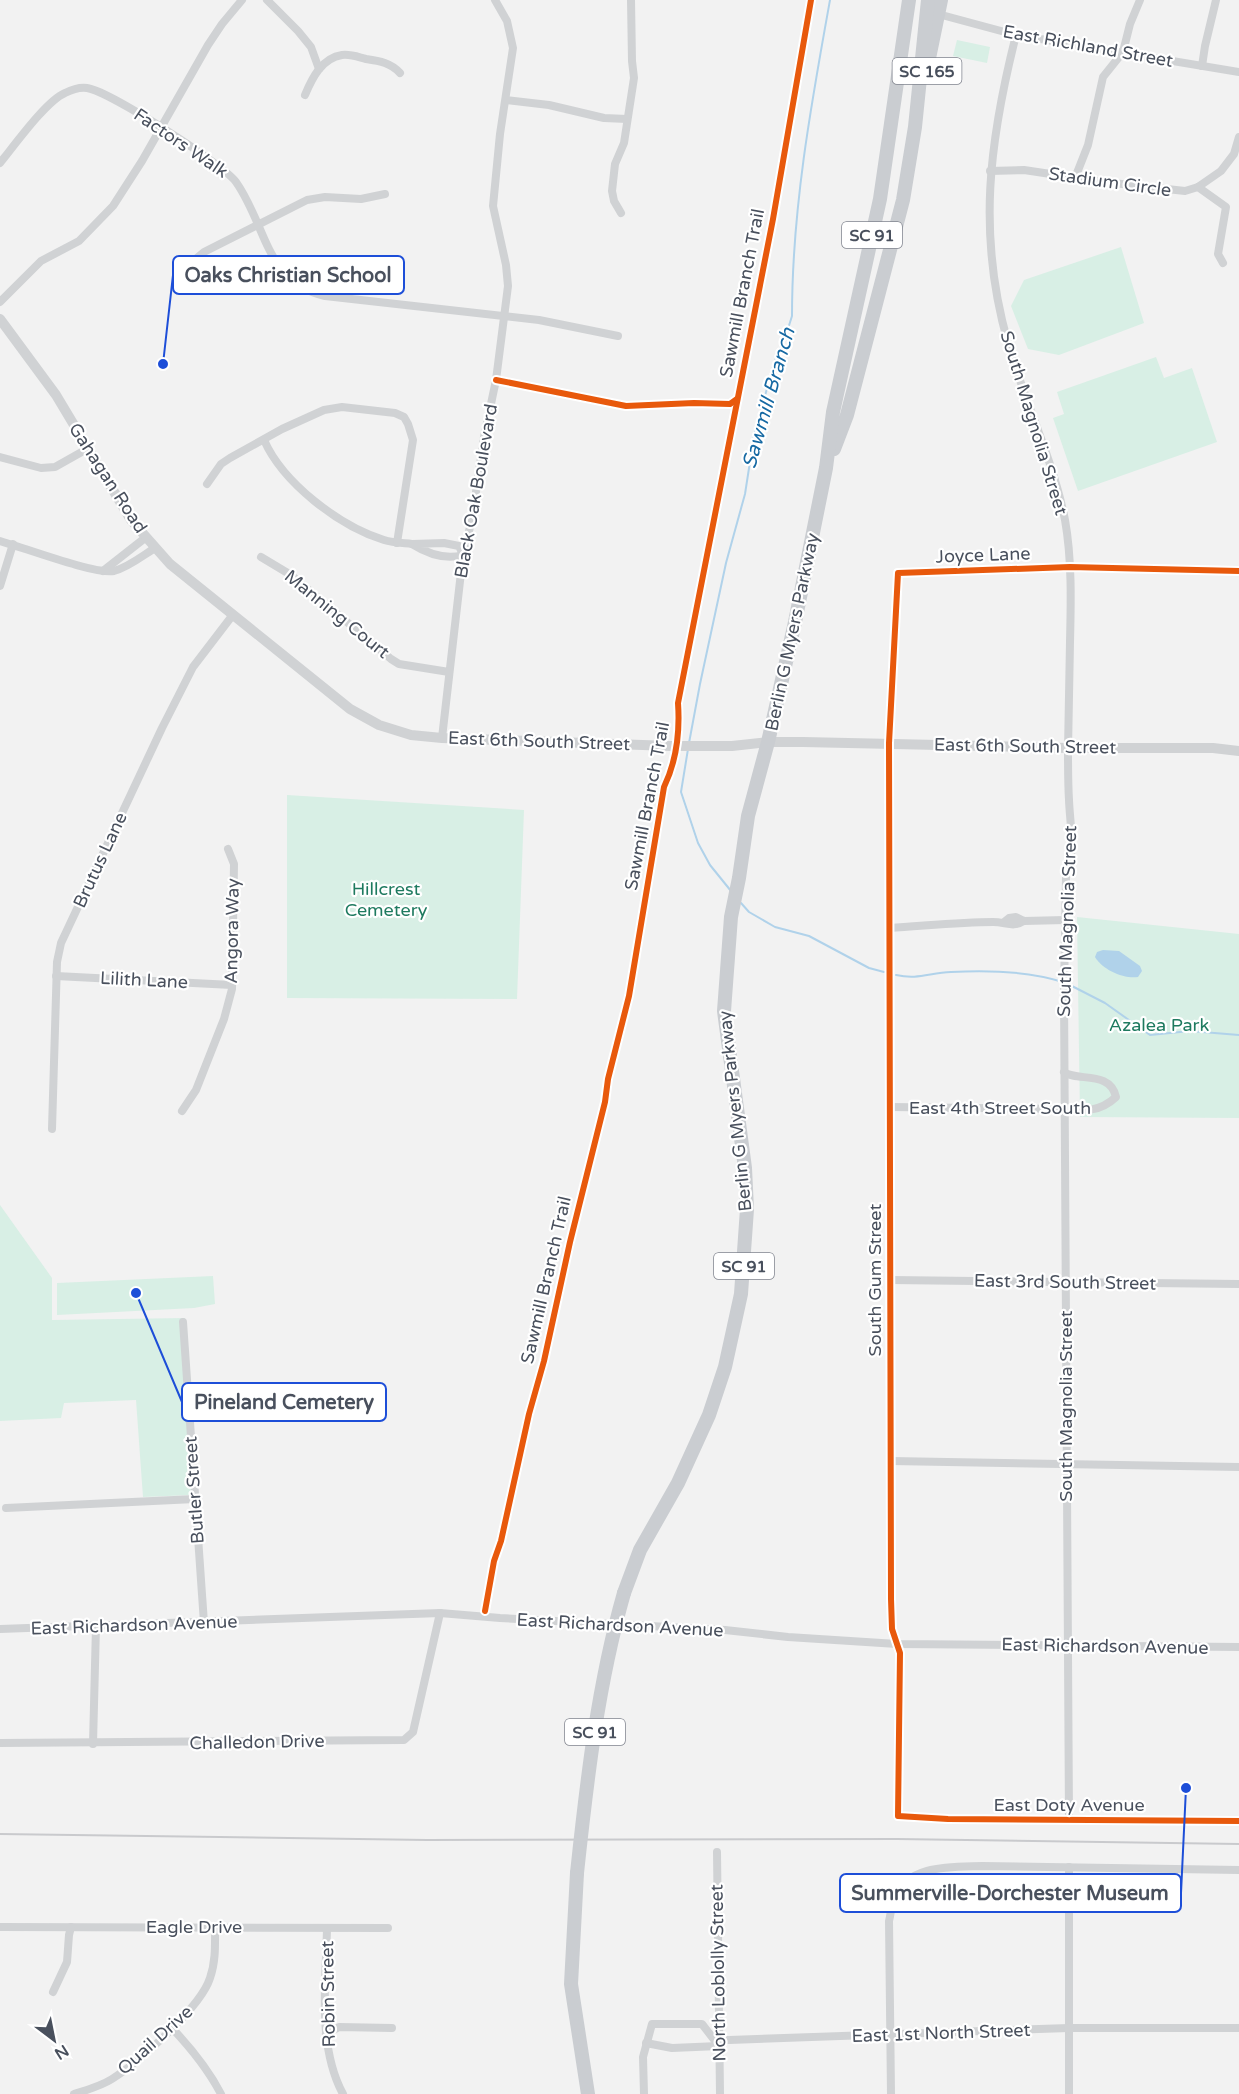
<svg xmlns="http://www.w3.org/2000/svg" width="1239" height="2094" font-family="'Varela Round',sans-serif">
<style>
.green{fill:#d8efe5}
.water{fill:#b0d2ea}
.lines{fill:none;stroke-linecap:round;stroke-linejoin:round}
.stream{stroke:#b0d2ea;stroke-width:2}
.minor{stroke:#d0d2d4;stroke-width:8}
.tertiary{stroke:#d0d2d4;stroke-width:10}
.primary{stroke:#cacdd1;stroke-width:14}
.rail{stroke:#c9cacd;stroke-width:2}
.primary-bridge{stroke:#cacdd1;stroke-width:14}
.cycleway-casing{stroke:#fff;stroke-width:10}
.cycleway{stroke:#e8590c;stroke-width:6}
.labels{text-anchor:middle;stroke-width:4.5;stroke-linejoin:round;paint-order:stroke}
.shield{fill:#fff;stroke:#80848e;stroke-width:1.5}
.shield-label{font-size:16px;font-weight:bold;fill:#49505d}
.street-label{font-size:18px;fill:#49505d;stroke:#fff}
.park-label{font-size:18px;fill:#1e7a5f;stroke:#fff}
.water-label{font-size:20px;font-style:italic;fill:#1669a3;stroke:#fff}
.leader{fill:none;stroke:#1d4ed8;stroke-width:2}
.callout-dot{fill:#1d4ed8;stroke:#fff;stroke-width:2}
.callout{fill:#fff;stroke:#1d4ed8;stroke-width:2}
.callout-label{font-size:20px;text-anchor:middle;font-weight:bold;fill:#49505d}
</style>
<rect width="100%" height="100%" fill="#f2f2f2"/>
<!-- green -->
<g class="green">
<path d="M957 40 990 47 987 63 953 56Z"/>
<path d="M1121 247 1144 323 1059 355 1028 349 1011 306 1024 280Z"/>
<path d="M1156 357 1164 378 1192 368 1217 442 1078 491 1053 418 1064 414 1057 392Z"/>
<path d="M287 795 524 810 517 999 287 998Z"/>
<path d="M1077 917 1239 934V1118L1080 1117Z"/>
<path d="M0 1205 52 1278V1320L185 1318 191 1495 143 1497 136 1400 64 1403 61 1418 0 1421Z"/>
<path d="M213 1276 215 1304 194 1308 57 1315V1283Z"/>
</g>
<!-- water -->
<path class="water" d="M1103 950 1119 951 1140 966 1142 971 1138 977C1123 979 1103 970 1095 957L1097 952Z"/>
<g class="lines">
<!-- stream -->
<g class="stream">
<path d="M689 743 700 684 726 563 745 494 754 436 774 363 786 335 792 316C792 209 811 105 830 0"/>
<path d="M688 749 681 792 698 843 710 865 731 891"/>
<path d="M741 903 749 912 775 927 809 936 869 968 884 972"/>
<path d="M896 975C918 980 929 973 951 972 987 970 1028 971 1063 982"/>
<path d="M1068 984 1105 1003 1150 1035 1190 1031 1239 1035"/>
</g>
<!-- minor -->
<g class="minor">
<path d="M267 0 298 31 311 47 319 69"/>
<path d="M938 14 1016 35 1239 72"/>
<path d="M1016 35C989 142 977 235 1008 343 1025 403 1053 459 1065 520 1072 559 1071 602 1070 642 1069 678 1069 714 1068 750 1068 767 1068 784 1069 800 1070 825 1076 852 1066 876L1064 993 1069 1820"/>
<path d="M1202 66 1205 46 1216 0"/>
<path d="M305 95C312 78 322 58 342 55 351 54 358 57 366 59 380 61 391 63 400 73"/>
<path d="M506 100 549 105 604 118 627 119"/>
<path d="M0 163C14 146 46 101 65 93 71 90 80 87 87 88 109 91 223 164 236 182 267 226 265 282 325 296L539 320 618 336"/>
<path d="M990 171 1024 170 1104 182 1185 191 1198 187 1221 171 1234 154 1239 137"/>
<path d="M1075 178 1088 145 1103 77 1123 52 1130 24 1140 0"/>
<path d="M1198 187 1226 207 1218 254 1223 263"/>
<path d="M621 213 614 201 612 191 615 164 624 143 634 78 632 61 631 0"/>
<path d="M182 283 191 263 204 252 307 200 325 197 361 199 385 194"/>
<path d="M0 302 41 261 79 241 113 206 142 161 208 45 222 24 242 0"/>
<path d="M264 440C283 483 339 526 384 540 393 543 403 543 412 544"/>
<path d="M0 457 41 468 55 467 87 449"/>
<path d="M207 484 221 464 230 458 282 429 324 410 342 407 395 413 404 417 408 424 413 440 397 543"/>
<path d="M0 541C22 547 96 575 114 571 129 567 142 556 155 548"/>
<path d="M444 543 459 546 463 555C445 560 428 554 412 544Z"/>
<path d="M261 557 291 575 391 659 399 664 449 672"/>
<path d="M103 571 145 538"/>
<path d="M1239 571 1070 567 898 573 889 743 891 1599 892 1629 900 1653 898 1816 948 1819 1239 1821"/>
<path d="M0 586 13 544"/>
<path d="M442 738 463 555 472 519 484 437 496 380 508 286 506 265 493 206 500 134 513 48 507 21 495 0"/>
<path d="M1004 922 1009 918 1016 917 1024 921 1065 920"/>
<path d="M890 928C924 926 959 922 993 922 1006 922 1013 928 1024 921"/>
<path d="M56 976 232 985"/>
<path d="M890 1107 1064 1109C1085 1111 1100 1112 1116 1097 1110 1070 1077 1082 1064 1072"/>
<path d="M182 1111 196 1090 224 1019 232 989 234 864 228 849"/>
<path d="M52 1129 57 962 61 943 162 728 193 667 232 616"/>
<path d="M890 1280 1239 1284"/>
<path d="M183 1322 204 1623"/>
<path d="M891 1461 1239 1467"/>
<path d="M6 1508 195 1499"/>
<path d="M0 1629 440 1613 500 1618 725 1630 788 1637 897 1644 1239 1647"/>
<path d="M0 1743 404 1740 413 1732 440 1613"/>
<path d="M93 1744 96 1626"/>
<path d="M717 1852 720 2094"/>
<path d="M1069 1867V2094"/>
<path d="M0 1927 388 1928"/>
<path d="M327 1928C326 1981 317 2046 343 2094"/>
<path d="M53 1992 67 1962 69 1935 71 1927"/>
<path d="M171 2027C190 2047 208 2069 221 2094"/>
<path d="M326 2034 339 2027 392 2028"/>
<path d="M646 2043 672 2048 719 2046 723 2040H729L1069 2028H1239"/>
<path d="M74 2094C87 2090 101 2086 112 2079 139 2062 201 2007 210 1978 216 1961 215 1944 215 1927"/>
<path d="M644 2094 643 2057 652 2024H702L719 2046"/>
<path d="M891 2094 889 1921C891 1914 891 1905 894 1898 909 1864 951 1867 982 1866L1239 1870"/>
</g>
<!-- tertiary -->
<path class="tertiary" d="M0 319 56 395 131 520 170 564 350 709 379 725 411 735 442 738 671 746H732L768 742H803L1068 748H1213L1239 751"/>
<!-- primary -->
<g class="primary">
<path d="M928 63 941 0"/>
<path d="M834 449 847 415 903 200 915 127 928 0"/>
<path d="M624 1593 640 1550 678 1483 709 1415 725 1367 741 1294 747 1209 745 1168 724 1011 731 917 739 878 748 816 768 742 795 622 826 468 833 412 880 199 909 0"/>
<path d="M577 1873 571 1984 588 2094"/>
</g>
<!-- rail -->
<path class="rail" d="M0 1834 427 1840 897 1839 1239 1844"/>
<!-- primary-bridge -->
<path class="primary-bridge" d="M577 1873C587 1779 598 1684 624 1593"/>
<!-- cycleway casing -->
<g class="cycleway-casing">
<g id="cycleway">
<path d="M496 380 626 406 694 403 730 404 737 399"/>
<path d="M1239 571 1070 567 898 573 889 743 891 1599 892 1629 900 1653 898 1816 948 1819 1239 1821"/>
<path d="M485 1611 494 1561 501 1541 529 1414 544 1361 570 1242 605 1102 608 1079 629 996 664 787C677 760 680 732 678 703L773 219 811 0"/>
</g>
</g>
<!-- cycleway -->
<use href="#cycleway" class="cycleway"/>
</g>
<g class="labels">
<!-- shield labels -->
<g class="shield">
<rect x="892.5" y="58" width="69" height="26" rx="4.5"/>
<rect x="842" y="222" width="60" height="26" rx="4.5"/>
<rect x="714" y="1253" width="60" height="26" rx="4.5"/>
<rect x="565" y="1719" width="60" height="26" rx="4.5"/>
</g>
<g class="shield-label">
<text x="927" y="77">SC 165</text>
<text x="872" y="241">SC 91</text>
<text x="744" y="1272">SC 91</text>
<text x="595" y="1738">SC 91</text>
</g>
<!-- street labels -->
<g class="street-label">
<text transform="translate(1088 46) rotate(10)" y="6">East Richland Street</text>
<text transform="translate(181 143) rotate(34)" y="6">Factors Walk</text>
<text transform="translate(1110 182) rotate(8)" y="6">Stadium Circle</text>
<text transform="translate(742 293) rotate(-79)" y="6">Sawmill Branch Trail</text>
<text transform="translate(1034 423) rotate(73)" y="6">South Magnolia Street</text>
<text transform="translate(108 478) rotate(57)" y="6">Gahagan Road</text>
<text transform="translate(476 491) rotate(-80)" y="6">Black Oak Boulevard</text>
<text transform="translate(983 555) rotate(-2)" y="6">Joyce Lane</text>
<text transform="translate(337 614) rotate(39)" y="6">Manning Court</text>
<text transform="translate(792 632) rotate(-78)" y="6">Berlin G Myers Parkway</text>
<text transform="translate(539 741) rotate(2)" y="6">East 6th South Street</text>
<text transform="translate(1025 746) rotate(1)" y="6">East 6th South Street</text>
<text transform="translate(647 806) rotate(-79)" y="6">Sawmill Branch Trail</text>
<text transform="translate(100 860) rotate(-65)" y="6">Brutus Lane</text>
<text transform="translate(1067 921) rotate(-88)" y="6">South Magnolia Street</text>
<text transform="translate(232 931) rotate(-89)" y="6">Angora Way</text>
<text transform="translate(144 980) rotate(3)" y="6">Lilith Lane</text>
<text x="1000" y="1114">East 4th Street South</text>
<text transform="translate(735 1111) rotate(-96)" y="6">Berlin G Myers Parkway</text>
<text transform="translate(546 1280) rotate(-77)" y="6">Sawmill Branch Trail</text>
<text transform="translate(875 1280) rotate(-90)" y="6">South Gum Street</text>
<text transform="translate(1065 1282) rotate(1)" y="6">East 3rd South Street</text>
<text transform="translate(1066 1406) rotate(-90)" y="6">South Magnolia Street</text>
<text transform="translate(194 1490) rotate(-94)" y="6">Butler Street</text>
<text transform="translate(134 1625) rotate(-2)" y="6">East Richardson Avenue</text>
<text transform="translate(620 1625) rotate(3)" y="6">East Richardson Avenue</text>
<text transform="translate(1105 1646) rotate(1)" y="6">East Richardson Avenue</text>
<text transform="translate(257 1742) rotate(-1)" y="6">Challedon Drive</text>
<text x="1069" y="1811">East Doty Avenue</text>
<text x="194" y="1933">Eagle Drive</text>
<text transform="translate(718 1973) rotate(-91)" y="6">North Loblolly Street</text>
<text transform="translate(328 1994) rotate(-91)" y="6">Robin Street</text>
<text transform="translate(941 2033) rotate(-2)" y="6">East 1st North Street</text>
<text transform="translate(155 2040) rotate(-42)" y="6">Quail Drive</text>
</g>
<!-- park labels -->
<g class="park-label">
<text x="386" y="895">Hillcrest<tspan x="386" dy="21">Cemetery</tspan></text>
<text x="1159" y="1031">Azalea Park</text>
</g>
<!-- water labels -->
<g class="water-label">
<text transform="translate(768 398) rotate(-74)" y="7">Sawmill Branch</text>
</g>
</g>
<!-- callouts -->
<path class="leader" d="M163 364L173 275M136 1293L182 1402M1186 1788L1181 1893"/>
<g class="callout-dot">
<circle cx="163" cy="364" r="6"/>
<circle cx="136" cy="1293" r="6"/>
<circle cx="1186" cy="1788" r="6"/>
</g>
<g class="callout">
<rect x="173" y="256" width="231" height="38" rx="6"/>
<rect x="182" y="1383" width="204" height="38" rx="6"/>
<rect x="840" y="1874" width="341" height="38" rx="6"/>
</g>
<g class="callout-label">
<text x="288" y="282">Oaks Christian School</text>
<text x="284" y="1409">Pineland Cemetery</text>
<text x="1010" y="1900">Summerville-Dorchester Museum</text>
</g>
<!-- north arrow -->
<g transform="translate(54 2040) rotate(148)" stroke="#ffffff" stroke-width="4.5" paint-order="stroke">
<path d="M0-4.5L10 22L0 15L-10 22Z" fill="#49505d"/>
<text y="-9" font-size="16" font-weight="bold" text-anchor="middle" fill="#49505d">N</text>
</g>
</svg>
